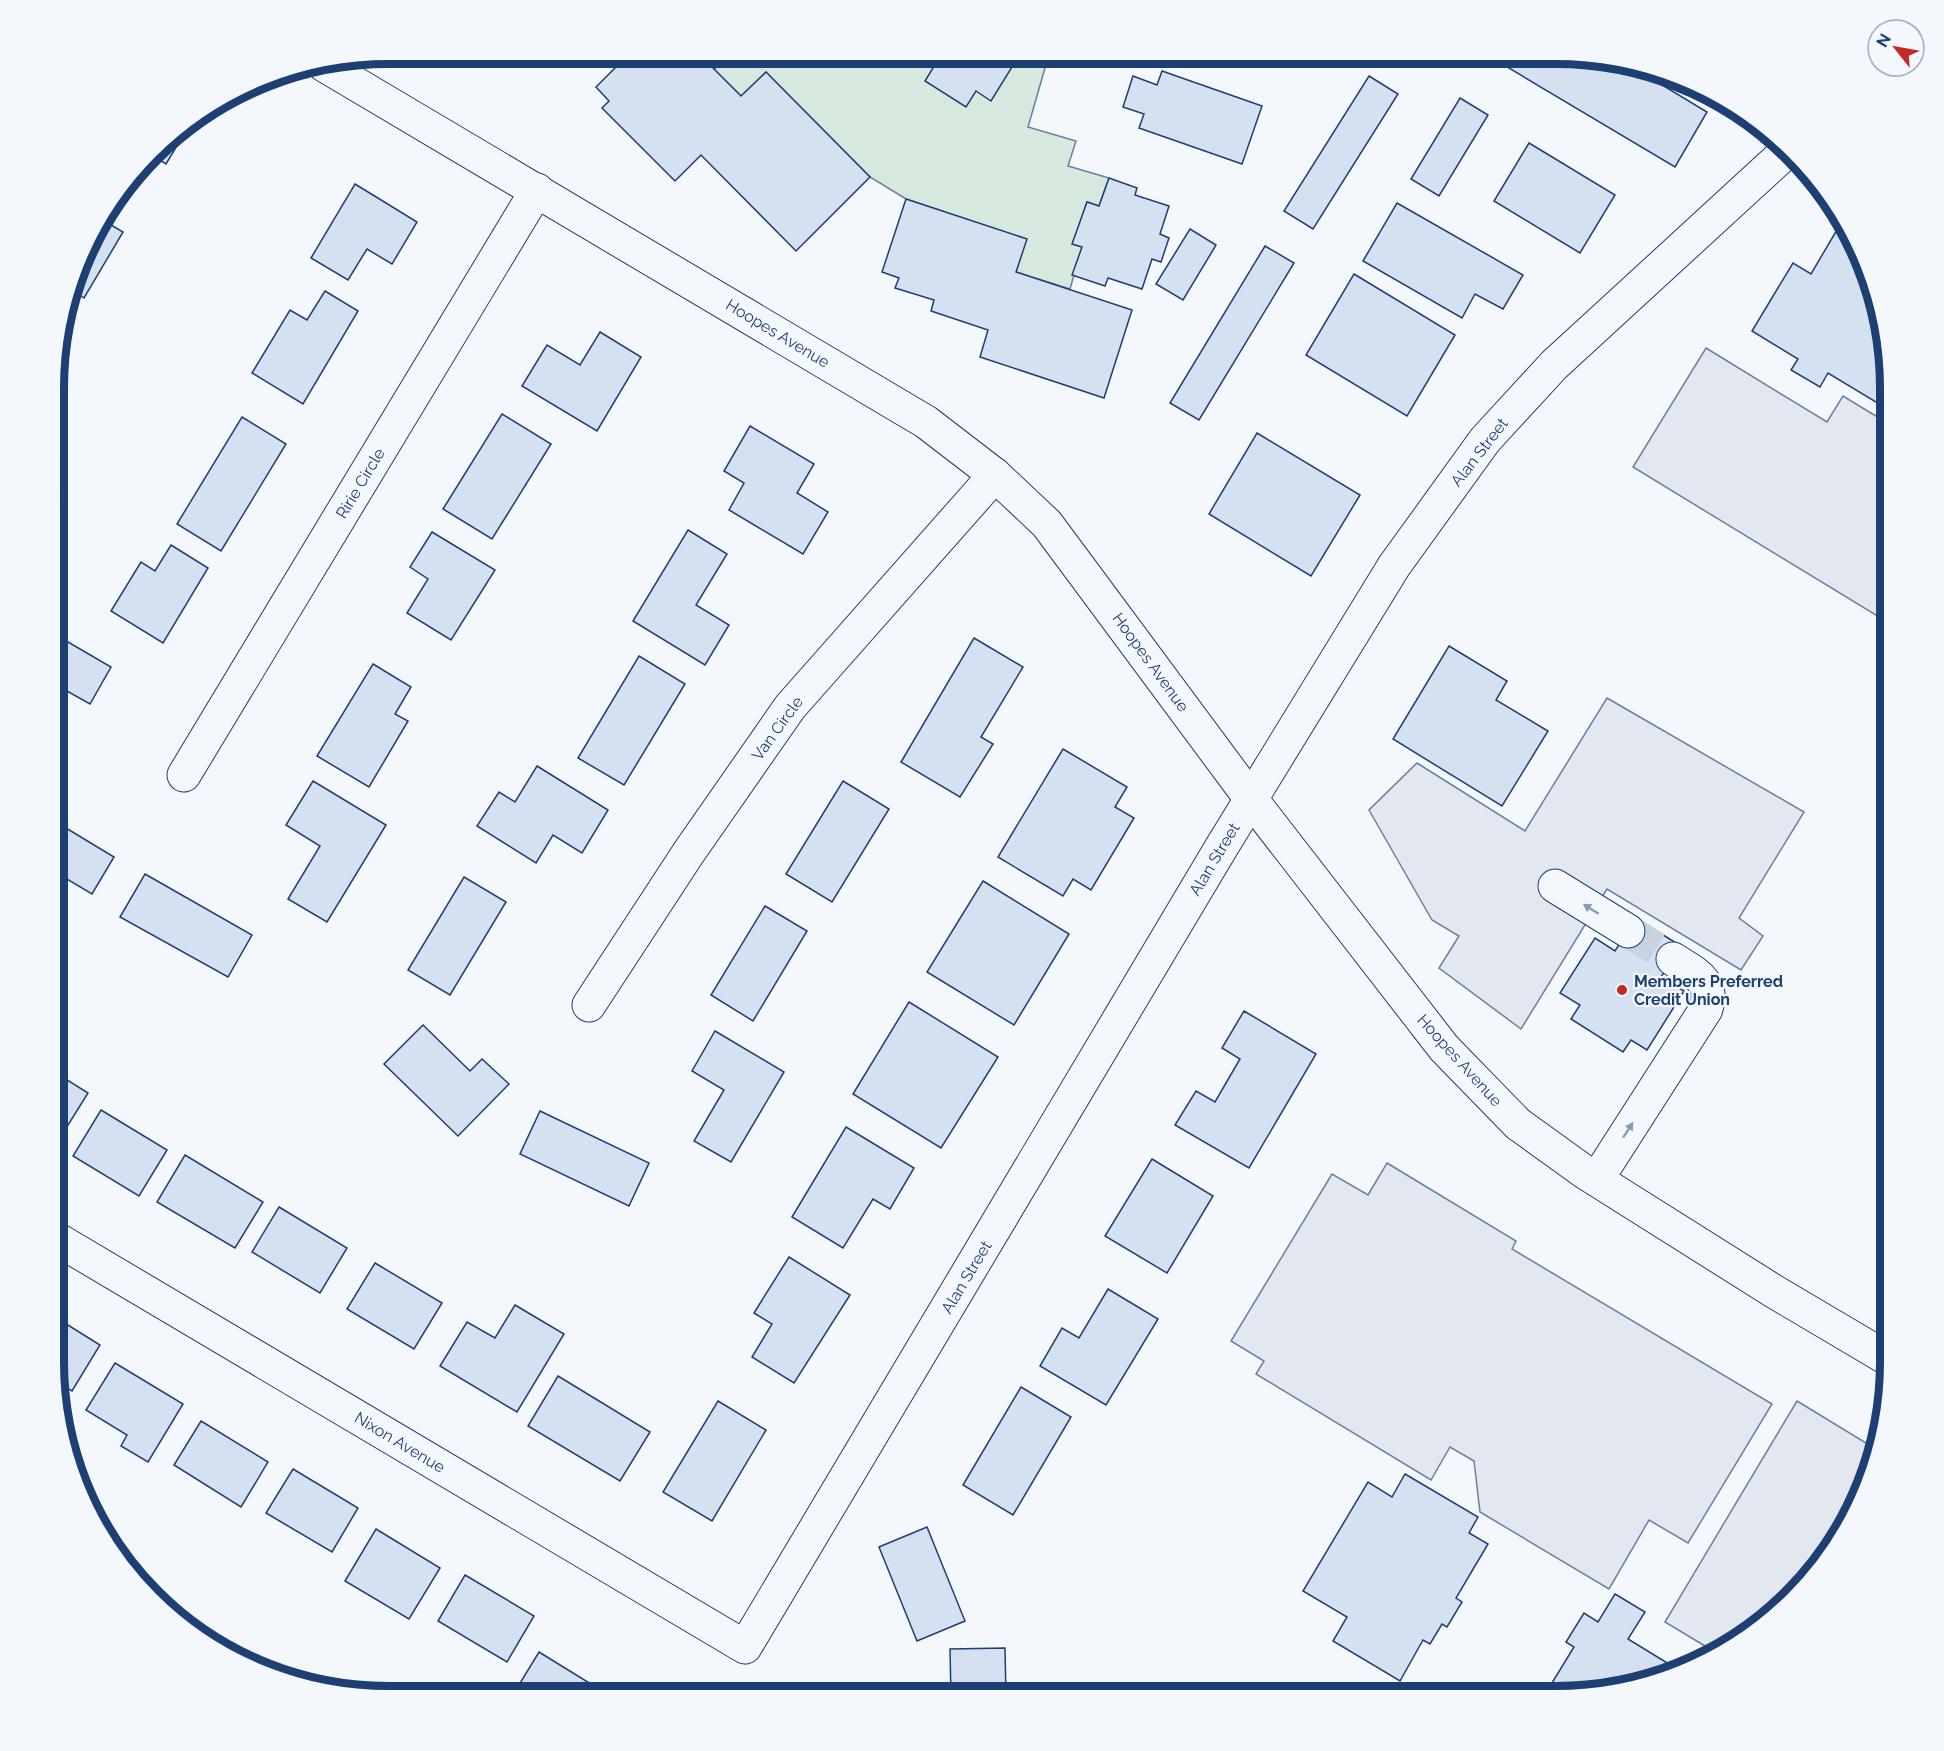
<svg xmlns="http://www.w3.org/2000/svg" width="1944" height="1751" font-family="Raleway,sans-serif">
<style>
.green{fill:#d7e8df;stroke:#687fa3;stroke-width:1.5}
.parking{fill:#e3e8f0;stroke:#687fa3;stroke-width:1.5}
.building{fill:#d5e0f0;stroke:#1d3f73;stroke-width:1.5}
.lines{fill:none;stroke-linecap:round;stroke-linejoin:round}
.minor-tunnel{stroke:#c9d2e0;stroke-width:33;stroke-dasharray:33 16;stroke-linecap:butt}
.minor-casing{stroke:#1d3f73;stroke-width:35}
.minor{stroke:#f4f7fb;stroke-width:33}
.oneway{fill:#889bb7}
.poi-dot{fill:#c62828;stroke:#f4f7fb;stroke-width:2}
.labels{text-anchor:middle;stroke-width:4.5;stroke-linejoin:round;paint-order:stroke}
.street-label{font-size:16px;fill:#1d3f73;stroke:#f4f7fb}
.poi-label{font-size:16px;font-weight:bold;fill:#1d3f73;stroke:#f4f7fb;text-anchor:start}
.rim{fill:none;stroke:#1d3f73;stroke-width:8}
</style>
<rect width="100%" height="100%" fill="#f4f7fb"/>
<!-- green -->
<path class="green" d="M729 54H1049L1028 127 1076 141 1068 166 1109 178 1099 206 1087 202 1073 244 1082 247 1070 289 1016 272 1026 239 906 199 870 177 766 72 741 96 714 70Z"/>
<!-- parking -->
<g class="parking">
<path d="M1706 348 1827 422 1843 396 1889 424V611L1884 620 1633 467Z"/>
<path d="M1607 698 1804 812 1739 918 1763 936 1741 970 1607 889 1521 1029 1439 968 1459 936 1432 920 1369 810 1417 763 1525 831Z"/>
<path d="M1387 1163 1516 1241 1512 1249 1772 1404 1688 1543 1649 1520 1609 1589 1480 1512 1474 1461 1450 1447 1431 1480 1256 1374 1264 1361 1231 1341 1332 1174 1368 1195Z"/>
<path d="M1797 1401 1876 1449 1861 1493 1835 1537 1776 1614 1715 1652 1665 1622Z"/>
</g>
<!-- building -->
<g class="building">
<path d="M629 54H699L741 96 766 72 870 177 796 251 701 155 675 181 602 108 609 101 596 87Z"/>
<path d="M912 54H1020L991 101 976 91 966 107 925 81 933 68Z"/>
<path d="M1487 55H1577L1639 71 1707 112 1675 167Z"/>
<path d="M1162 71 1262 106 1242 164 1139 128 1144 114 1123 107 1133 76 1157 85Z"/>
<path d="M1369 76 1398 94 1313 229 1284 211Z"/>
<path d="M1460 98 1488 115 1439 196 1411 179Z"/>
<path d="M190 124 166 164 153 156 168 137Z"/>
<path d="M1529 143 1615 195 1580 253 1494 201Z"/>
<path d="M1109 178 1137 188 1135 195 1169 206 1160 234 1169 238 1161 262 1152 259 1142 289 1108 278 1105 286 1072 275 1082 247 1072 244 1087 202 1099 206Z"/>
<path d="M355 184 417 222 392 264 367 249 348 280 311 258Z"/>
<path d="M906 199 1027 239 1016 272 1132 310 1104 398 980 357 988 330 931 311 934 300 895 288 899 278 882 272Z"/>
<path d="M1397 203 1523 275 1503 309 1475 294 1462 318 1363 261Z"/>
<path d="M101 219 123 232 84 298 75 292Z"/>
<path d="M1841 223 1864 260 1889 367V410L1828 373 1820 387 1791 370 1798 359 1752 331 1793 263 1811 274Z"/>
<path d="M1190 229 1216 245 1183 300 1156 284Z"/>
<path d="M1265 246 1294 263 1199 420 1170 403Z"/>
<path d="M1354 274 1455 335 1407 416 1306 355Z"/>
<path d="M325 291 358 311 303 404 252 373 290 310 307 320Z"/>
<path d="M600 332 641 357 597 431 522 386 547 345 580 365Z"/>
<path d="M502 414 551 444 492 539 443 509Z"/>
<path d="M242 417 286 444 221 551 177 524Z"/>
<path d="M750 426 814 464 797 493 828 512 803 554 729 510 744 483 724 471Z"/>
<path d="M1257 433 1360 495 1311 576 1209 514Z"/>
<path d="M688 530 727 554 696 605 729 625 705 665 633 621Z"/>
<path d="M432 532 495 570 451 640 407 613 428 579 410 567Z"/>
<path d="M171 545 208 568 163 643 111 611 141 562 155 571Z"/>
<path d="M56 635 111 667 90 704 67 691 56 710Z"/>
<path d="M974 638 1023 667 981 737 993 744 960 797 901 762Z"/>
<path d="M1449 646 1507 681 1496 700 1548 731 1502 806 1393 739Z"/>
<path d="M639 656 685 684 624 785 578 758Z"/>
<path d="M373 664 411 687 395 714 408 721 369 787 317 756Z"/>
<path d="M1063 749 1127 787 1115 807 1134 818 1091 890 1073 879 1063 896 998 857Z"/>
<path d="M537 766 608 810 582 853 553 835 536 863 477 826 499 792 515 802Z"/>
<path d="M313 781 386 825 327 922 288 899 320 846 286 825Z"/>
<path d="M843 781 889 809 832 902 786 874Z"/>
<path d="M56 822 114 857 92 894 57 873 56 876Z"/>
<path d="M145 874 252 935 228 977 120 917Z"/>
<path d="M464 877 506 902 450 995 408 970Z"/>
<path d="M983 881 1069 934 1014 1025 927 972Z"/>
<path d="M765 906 807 931 753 1021 711 995Z"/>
<path d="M1636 918 1681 946 1661 977 1684 991 1647 1050 1631 1040 1623 1052 1571 1019 1580 1005 1560 993 1595 938 1615 951Z"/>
<path d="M909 1002 998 1057 941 1148 853 1094Z"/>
<path d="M1244 1011 1316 1054 1249 1168 1175 1125 1196 1091 1215 1102 1240 1059 1222 1048Z"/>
<path d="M423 1025 470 1071 482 1059 509 1084 458 1136 384 1064Z"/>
<path d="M715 1031 784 1072 731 1162 694 1141 724 1090 692 1071Z"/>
<path d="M55 1053 64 1058 56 1073 88 1093 60 1138 55 1135Z"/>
<path d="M101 1110 167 1150 139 1196 73 1156Z"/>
<path d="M540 1111 649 1163 629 1206 520 1154Z"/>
<path d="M846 1127 914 1168 890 1209 873 1199 843 1248 792 1217Z"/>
<path d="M185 1155 263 1202 235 1248 157 1202Z"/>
<path d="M1152 1159 1213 1196 1167 1273 1105 1236Z"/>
<path d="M279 1207 347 1248 320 1293 252 1252Z"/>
<path d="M789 1257 850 1295 794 1383 752 1357 772 1324 754 1313Z"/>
<path d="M375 1263 442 1303 414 1349 347 1309Z"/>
<path d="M1108 1289 1158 1319 1106 1405 1040 1366 1062 1328 1079 1338Z"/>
<path d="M515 1305 564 1334 517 1412 440 1366 467 1322 495 1338Z"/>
<path d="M55 1317 100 1345 72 1391 55 1381Z"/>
<path d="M115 1363 183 1404 148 1462 121 1446 127 1435 86 1410Z"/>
<path d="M558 1376 650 1432 620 1481 528 1426Z"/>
<path d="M1021 1387 1071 1417 1013 1515 963 1485Z"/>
<path d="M718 1401 766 1430 712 1521 663 1492Z"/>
<path d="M201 1421 268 1462 241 1507 174 1465Z"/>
<path d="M293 1469 358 1508 332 1552 266 1513Z"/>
<path d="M1405 1474 1478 1517 1469 1533 1488 1544 1456 1598 1462 1602 1447 1627 1442 1624 1430 1644 1423 1640 1400 1681 1333 1641 1347 1617 1303 1591 1368 1482 1392 1497Z"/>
<path d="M927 1527 965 1621 917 1641 879 1547Z"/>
<path d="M376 1529 440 1568 409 1619 345 1581Z"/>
<path d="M465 1575 534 1616 507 1662 438 1621Z"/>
<path d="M1615 1594 1645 1612 1628 1639 1682 1672 1577 1696H1544L1574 1647 1566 1642 1584 1613 1598 1622Z"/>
<path d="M1005 1648 1006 1697H951L950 1649Z"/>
<path d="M539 1652 612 1697H520L514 1693Z"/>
</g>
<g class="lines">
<!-- minor-tunnel -->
<path class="minor-tunnel" d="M1628 931 1673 959"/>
<!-- minor casing -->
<g class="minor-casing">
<g id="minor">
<path d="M324 65 926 422 995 475 1047 524 1251 799 1444 1048 1518 1124 1586 1173 1775 1292 1890 1360"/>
<path d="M184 775 537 190"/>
<path d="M1555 886 1628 931"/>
<path d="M589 1005 689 852 790 707 995 475"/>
<path d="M1597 1179 1706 1009C1715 980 1694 973 1673 959"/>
<path d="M55 1238 745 1647 1221 848 1394 566 1485 440 1554 365 1786 152"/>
</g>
</g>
<!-- minor -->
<use href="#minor" class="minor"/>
</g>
<!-- one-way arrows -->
<defs><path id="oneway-solid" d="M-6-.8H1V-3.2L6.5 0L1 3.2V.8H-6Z" transform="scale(1.5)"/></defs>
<g class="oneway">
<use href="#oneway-solid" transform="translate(1591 909) rotate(-148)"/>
<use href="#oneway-solid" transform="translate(1628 1130) rotate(-57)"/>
</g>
<!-- markers -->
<circle class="poi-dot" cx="1622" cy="990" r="6"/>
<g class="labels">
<!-- street labels -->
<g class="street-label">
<text transform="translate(778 333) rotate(31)" y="6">Hoopes Avenue</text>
<text transform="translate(1479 452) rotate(-52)" y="6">Alan Street</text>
<text transform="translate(360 483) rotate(-59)" y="6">Ririe Circle</text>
<text transform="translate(1151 662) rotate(54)" y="6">Hoopes Avenue</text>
<text transform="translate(777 728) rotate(-54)" y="6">Van Circle</text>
<text transform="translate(1214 859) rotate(-59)" y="6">Alan Street</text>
<text transform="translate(1460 1060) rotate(48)" y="6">Hoopes Avenue</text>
<text transform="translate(966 1277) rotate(-59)" y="6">Alan Street</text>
<text transform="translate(400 1442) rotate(31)" y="6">Nixon Avenue</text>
</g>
<!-- poi labels -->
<g class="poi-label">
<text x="1634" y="987">Members Preferred<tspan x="1634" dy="18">Credit Union</tspan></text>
</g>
</g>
<!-- crop -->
<path d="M0 0H1944V1751H0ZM388 64H1556A324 324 0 0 1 1880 388V1362A324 324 0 0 1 1556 1686H388A324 324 0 0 1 64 1362V388A324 324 0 0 1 388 64Z" fill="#f4f7fb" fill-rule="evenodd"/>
<path class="rim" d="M388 64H1556A324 324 0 0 1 1880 388V1362A324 324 0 0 1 1556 1686H388A324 324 0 0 1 64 1362V388A324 324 0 0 1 388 64Z"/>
<!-- north arrow -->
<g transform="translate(1896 48) rotate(301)"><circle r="28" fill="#f4f7fb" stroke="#9eadc5" stroke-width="1.5"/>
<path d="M0-4.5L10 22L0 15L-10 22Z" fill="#c62828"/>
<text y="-9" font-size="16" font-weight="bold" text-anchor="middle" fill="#1d3f73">N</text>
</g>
</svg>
